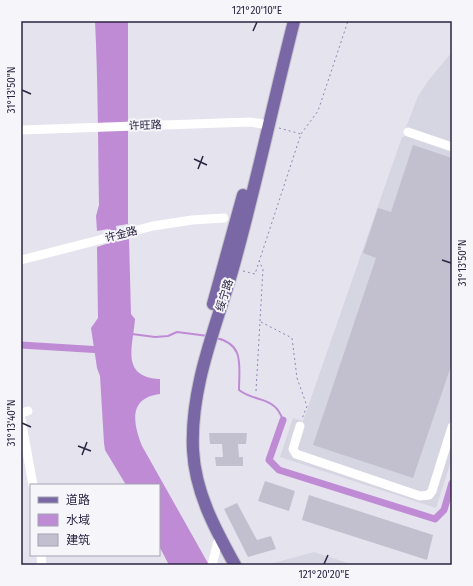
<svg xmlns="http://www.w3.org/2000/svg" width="473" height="586" font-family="'Fira Sans','Noto Sans SC',sans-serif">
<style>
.built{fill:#d6d5e2}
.water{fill:#bf8bd5}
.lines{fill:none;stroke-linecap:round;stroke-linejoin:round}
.stream{stroke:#bf8bd5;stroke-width:2}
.canal{stroke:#bf8bd5;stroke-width:7}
.building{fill:#c2c0cf}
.major-casing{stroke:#c4c1ca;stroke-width:14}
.path{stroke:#8f84b3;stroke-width:1;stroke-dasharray:2 3;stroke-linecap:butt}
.minor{stroke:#fff;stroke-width:9}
.major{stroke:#7a67a5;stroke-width:12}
.ticks{fill:none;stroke:#2b2341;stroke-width:1.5}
.labels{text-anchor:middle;stroke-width:4;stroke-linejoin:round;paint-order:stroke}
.street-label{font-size:11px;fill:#2b2341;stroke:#f5f5fa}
.neatline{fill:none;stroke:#2b2341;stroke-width:1.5}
.ticks-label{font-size:10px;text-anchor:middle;fill:#2b2341}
</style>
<rect width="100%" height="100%" fill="#e5e4ee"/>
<!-- built -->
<g class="built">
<path d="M452 52V458L436 508 280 457 293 418 303 421 402 137H404L406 131 405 130 418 96 428 81Z"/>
<path d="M314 552 354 565H266Z"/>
</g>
<!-- water -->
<path class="water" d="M95 21H128V224L116 226 118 240 129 239 131 314 135 319C133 347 120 377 160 379V394C128 398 133 423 142 446L209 565H169L159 546V485H126L105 450 104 443 100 376 97 368 91 328 98 318 97 247 109 243 108 229 97 231 96 216 99 205C98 143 98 82 95 21Z"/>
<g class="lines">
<!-- stream -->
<g class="stream">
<path d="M132 334 155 337 168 336 177 332 208 336"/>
<path d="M216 338C245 344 239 366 239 390 252 400 263 397 274 406 278 409 281 415 283 420"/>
</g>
<!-- canal -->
<g class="canal">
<path d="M21 345 102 350"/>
<path d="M283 420 269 460 279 470 435 519 444 510 452 483"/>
</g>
</g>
<!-- building -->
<g class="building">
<path d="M413 145 452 158V363L413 478 313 445 376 258 363 253 378 208 391 212Z"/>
<path d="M209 433H247L246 444H238L239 457H243V466H216L215 457H223L222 444H210Z"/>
<path d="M265 481 295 491 289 511 258 501Z"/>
<path d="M309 495 433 535 427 560 302 520Z"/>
<path d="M237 503 257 540 271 536 276 549 248 557 224 509Z"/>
</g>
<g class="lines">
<!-- major casing -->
<g class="major-casing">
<g id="major">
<path d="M213 304 243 195"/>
<path d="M235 565C215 529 195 492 193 450 190 387 216 327 233 268 256 186 273 103 294 21"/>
</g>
</g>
<!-- path -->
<g class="path">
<path d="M279 128 301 134"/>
<path d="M243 271 255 274 301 134 318 111 348 21"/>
<path d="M261 322 292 338 297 378 307 406 302 419"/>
<path d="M256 391 263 269 259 261"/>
</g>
<!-- minor -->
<g class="minor">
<path d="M21 130 250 122 269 125"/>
<path d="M408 132 452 147"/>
<path d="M21 260 153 226 192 220 224 218"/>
<path d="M21 413 28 411"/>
<path d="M21 419 33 485"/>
<path d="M300 426 293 449 296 454 420 496 429 495 432 491 452 427"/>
<path d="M41 555 42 565"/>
<path d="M212 565 219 537"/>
</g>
<!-- major -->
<use href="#major" class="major"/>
</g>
<!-- ticks -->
<path class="ticks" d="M253 31 257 22M22 90 31 94M194 159 207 165M198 169 203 156M442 260 451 263M22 423 31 427M78 446 91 451M82 455 87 442M324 564 328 555"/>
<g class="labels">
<!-- street labels -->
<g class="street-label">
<text transform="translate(145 125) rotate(-2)" y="4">许旺路</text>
<text transform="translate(121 234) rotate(-14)" y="4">许金路</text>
<text transform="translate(224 295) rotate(-72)" y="4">绥宁路</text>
</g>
</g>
<!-- border -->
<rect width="473" height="586" fill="none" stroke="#f5f5fa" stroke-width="44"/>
<!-- legend -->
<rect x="30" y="484" width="130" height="72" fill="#f5f5fa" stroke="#a4a1b0"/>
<rect x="38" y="497" width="20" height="6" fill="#7a67a5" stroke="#a4a1b0"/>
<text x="66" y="504" font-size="12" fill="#2b2341">道路</text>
<rect x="38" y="514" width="20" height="12" fill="#bf8bd5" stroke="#a4a1b0"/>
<text x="66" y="524" font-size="12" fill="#2b2341">水域</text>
<rect x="38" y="534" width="20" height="12" fill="#c2c0cf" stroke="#a4a1b0"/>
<text x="66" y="544" font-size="12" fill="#2b2341">建筑</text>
<rect x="22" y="22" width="429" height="542" class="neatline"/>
<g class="ticks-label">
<text x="257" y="14">121°20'10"E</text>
<text transform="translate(11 90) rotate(-90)" y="4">31°13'50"N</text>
<text transform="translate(462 263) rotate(-90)" y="4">31°13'50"N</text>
<text transform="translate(11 423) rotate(-90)" y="4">31°13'40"N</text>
<text x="324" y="578">121°20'20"E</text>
</g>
</svg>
